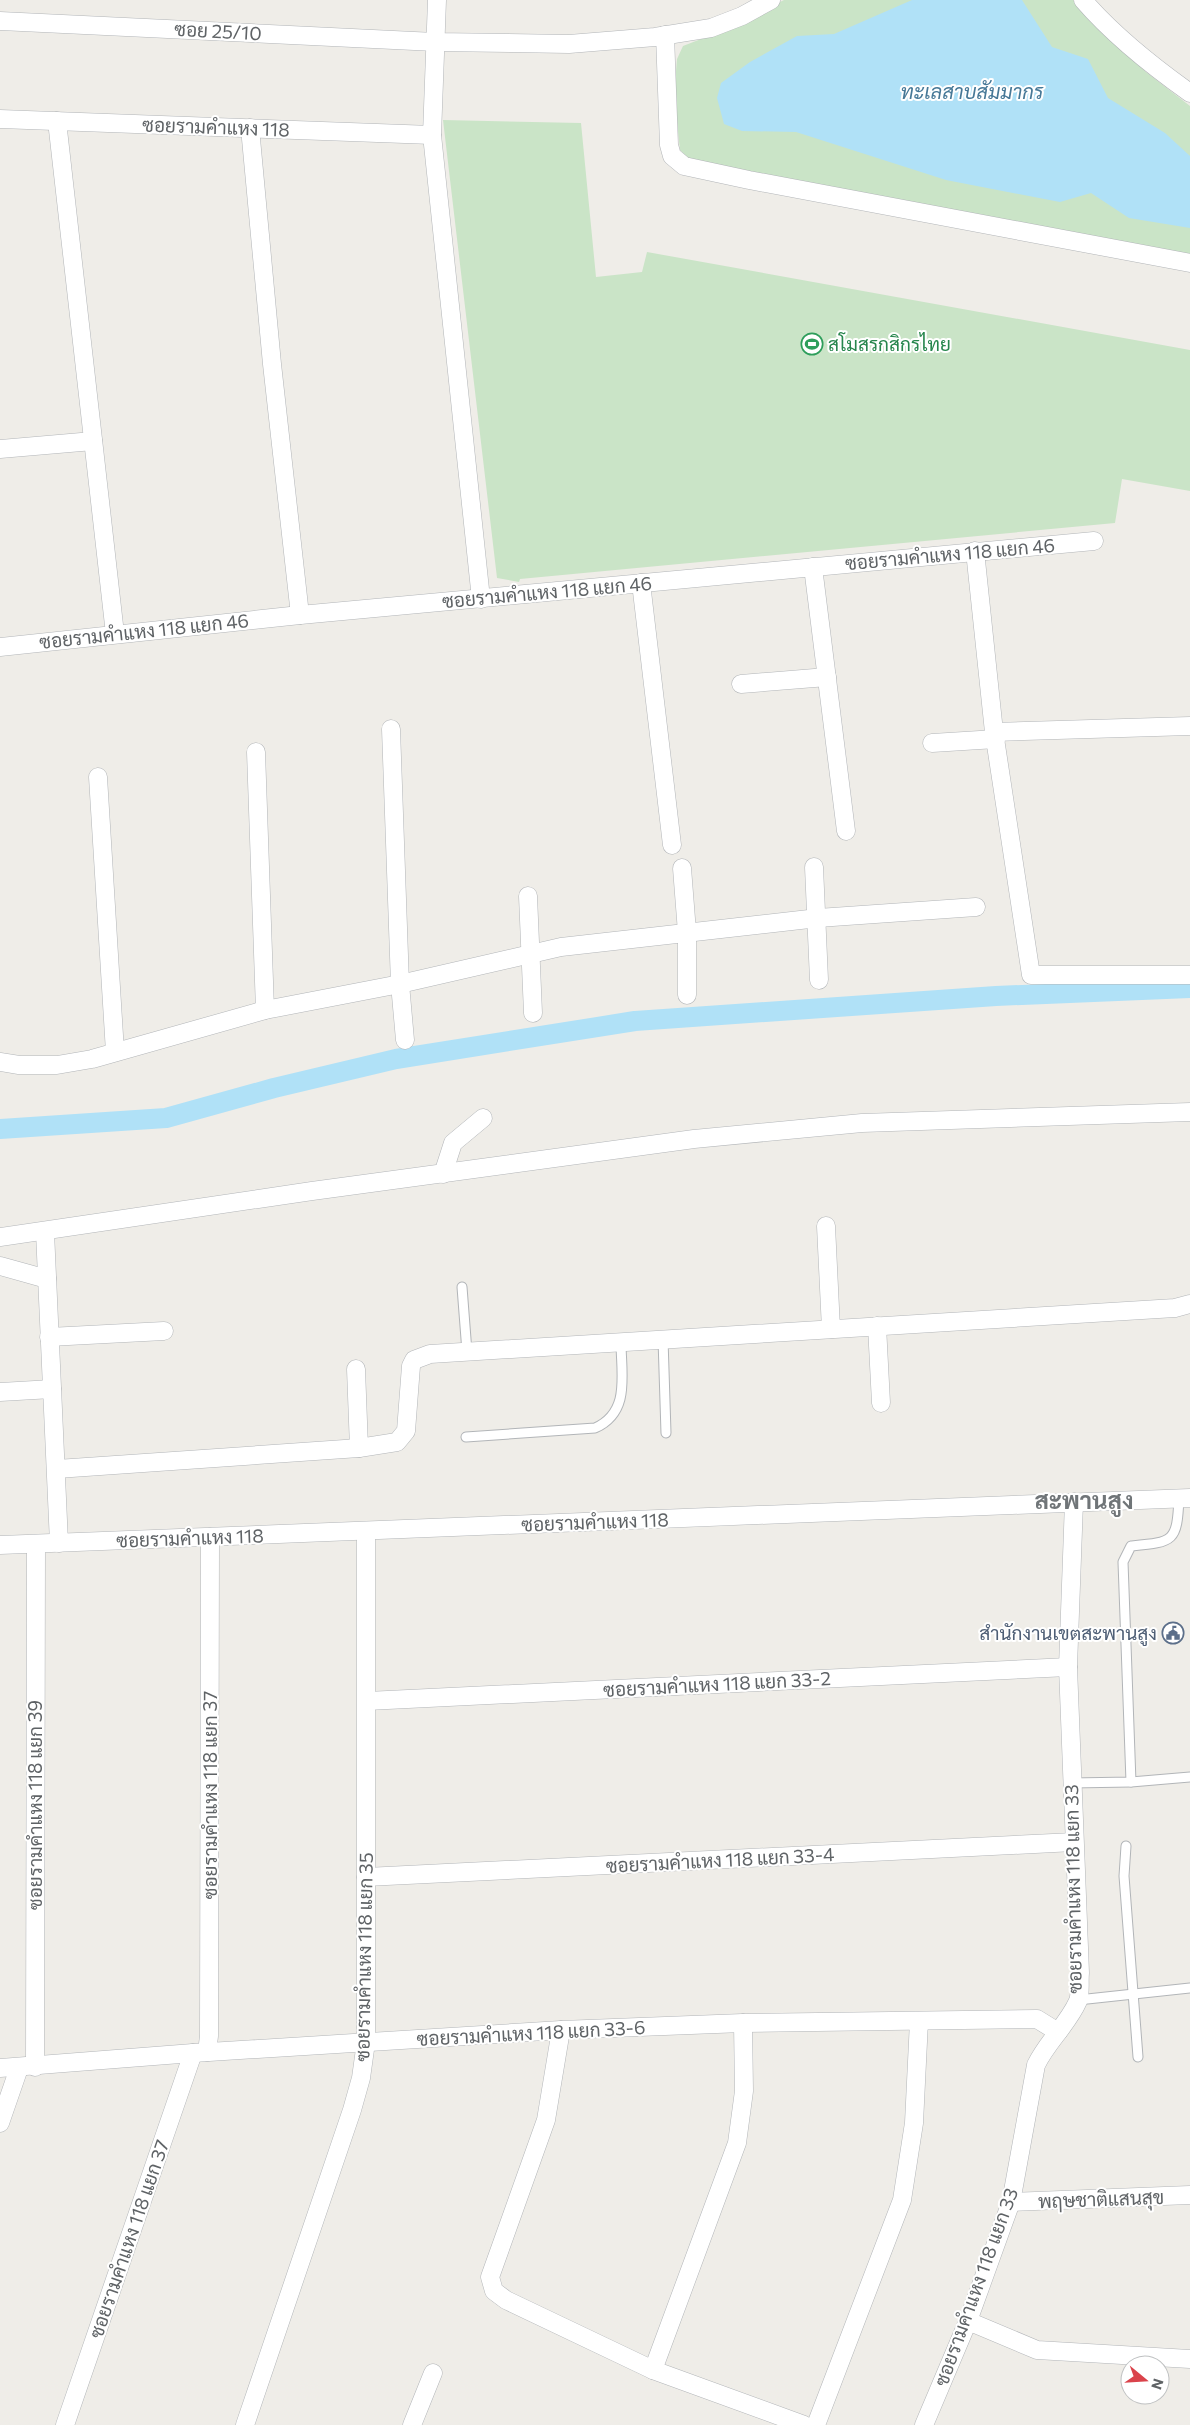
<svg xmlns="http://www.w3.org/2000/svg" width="1190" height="2425" font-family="Commissioner,Sarabun,sans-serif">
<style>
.green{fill:#cae4c7}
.water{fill:#b0e1f7}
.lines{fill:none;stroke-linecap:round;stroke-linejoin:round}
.canal{stroke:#b0e1f7;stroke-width:20}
.service-casing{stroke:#b2b5b8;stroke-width:11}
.minor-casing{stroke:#b2b5b8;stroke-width:19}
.service{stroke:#fff;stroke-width:9}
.minor{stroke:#fff;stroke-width:18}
.labels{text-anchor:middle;stroke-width:4;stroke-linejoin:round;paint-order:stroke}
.street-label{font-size:19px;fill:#5f6366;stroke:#fff}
.leisure-label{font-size:19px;fill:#27864d;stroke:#fff;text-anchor:start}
.service-label{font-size:19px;fill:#4e5e75;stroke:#fff;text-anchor:end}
.water-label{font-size:20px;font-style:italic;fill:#467897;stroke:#fff}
.district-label{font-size:24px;font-weight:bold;fill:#707578;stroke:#fff}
</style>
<rect width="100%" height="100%" fill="#efede8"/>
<!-- green -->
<g class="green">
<path d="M784 0H1073L1146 72 1190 106V255L692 162 680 150 674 95 677 59 683 46 719 32Z"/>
<path d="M443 120 581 123 596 277 642 272 647 252 1190 350V491L1122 479 1115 523 520 579 519 582 497 578Z"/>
</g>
<!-- water -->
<path class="water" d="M912 0H1022L1052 47 1088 59 1108 98 1165 133 1190 156V228L1129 218 1091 193 1060 202 946 180 796 132 742 131 724 124 717 98 721 83 750 62 797 36 834 34Z"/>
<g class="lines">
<!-- canal -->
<path class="canal" d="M0 1129 166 1118 274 1088 396 1059 635 1021 996 996 1190 988"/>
<!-- service casing -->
<g class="service-casing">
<g id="service">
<path d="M462 1287 467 1352"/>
<path d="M663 1339 666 1433"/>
<path d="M466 1437 595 1428C631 1412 621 1374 621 1342"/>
<path d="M1131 1782 1123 1562 1131 1546C1174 1542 1177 1542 1179 1498"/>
<path d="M1071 1783 1131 1782 1190 1777"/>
<path d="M1126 1846 1124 1876 1138 2057"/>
<path d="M1078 2000 1190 1988"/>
</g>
</g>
<!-- minor casing -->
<g class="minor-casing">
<g id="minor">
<path d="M437 0 432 135 481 599"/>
<path d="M1083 0C1114 36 1152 66 1190 93"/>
<path d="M0 21 435 42 569 44 655 37 711 28 742 16 771 0"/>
<path d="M665 35 669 145 672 156 684 166 749 180 1190 263"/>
<path d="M0 119 432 135"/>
<path d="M57 121 115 634"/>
<path d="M250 128 272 364 300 615"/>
<path d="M0 449 93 441"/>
<path d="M975 551 994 732 1031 975H1190"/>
<path d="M813 567 846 831"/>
<path d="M641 583 672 845"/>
<path d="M0 647 300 615 1094 541"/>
<path d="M741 684 827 677"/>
<path d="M391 729 400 984 405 1040"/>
<path d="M994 732 1190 726"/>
<path d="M932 743 996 739"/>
<path d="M256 752 265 1010"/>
<path d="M98 777 115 1052"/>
<path d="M814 867 819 980"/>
<path d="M682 868 687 932V995"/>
<path d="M528 896 533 1013"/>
<path d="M0 1062 19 1065H57L92 1059 265 1010 400 984 561 947 818 918 976 907"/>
<path d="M443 1174 453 1143 483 1118"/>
<path d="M826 1226 831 1329"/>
<path d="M45 1232 59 1543"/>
<path d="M0 1237 312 1191 694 1139 862 1123 1190 1112"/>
<path d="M0 1266 47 1279"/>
<path d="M877 1326 881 1403"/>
<path d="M49 1337 164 1331"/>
<path d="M356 1369 359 1448"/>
<path d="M0 1392 52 1389"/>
<path d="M57 1469 359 1448 397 1442 406 1431 411 1366 414 1360 430 1354 1175 1308 1190 1304"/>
<path d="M0 1545 1190 1498"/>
<path d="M367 1701 1068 1667"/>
<path d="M366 1877 1074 1842"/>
<path d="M561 2030 546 2120 490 2277 494 2291 506 2300 653 2370 804 2425"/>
<path d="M207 2052 209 2036 210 1537"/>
<path d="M35 2067 36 1544"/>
<path d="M0 2068 193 2053 561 2030 743 2023 1037 2019 1058 2032"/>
<path d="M0 2123 19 2068"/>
<path d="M1011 2202 1190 2195"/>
<path d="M968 2321 1037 2350 1190 2359"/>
<path d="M653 2370 737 2143 744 2091 743 2023"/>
<path d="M65 2425 193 2053"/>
<path d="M245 2425 352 2110 361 2078 366 2042V1531"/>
<path d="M412 2425 433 2373"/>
<path d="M816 2425 902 2200 914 2123 919 2021"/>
<path d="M924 2425 968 2321 1011 2202 1036 2065C1047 2042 1068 2024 1078 2001 1081 1993 1079 1981 1080 1973L1068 1667 1074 1502"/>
</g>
</g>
<!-- service -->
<use href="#service" class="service"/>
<!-- minor -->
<use href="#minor" class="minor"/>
</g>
<!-- icons -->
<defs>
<g id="stadium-ring" transform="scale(1.125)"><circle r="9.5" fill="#fff" stroke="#2e9e5b" stroke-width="1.5"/><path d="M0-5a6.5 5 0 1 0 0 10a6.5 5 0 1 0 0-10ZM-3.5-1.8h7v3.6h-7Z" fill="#2e9e5b"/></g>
<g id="civic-ring" transform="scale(1.125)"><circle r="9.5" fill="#fff" stroke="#5c6f8a" stroke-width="1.5"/><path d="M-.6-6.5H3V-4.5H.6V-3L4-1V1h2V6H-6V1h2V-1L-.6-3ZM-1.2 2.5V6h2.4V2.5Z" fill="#5c6f8a"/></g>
</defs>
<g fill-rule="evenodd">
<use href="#stadium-ring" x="812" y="344"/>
<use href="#civic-ring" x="1173" y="1633"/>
</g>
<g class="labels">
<!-- street labels -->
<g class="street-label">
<text transform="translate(218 31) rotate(3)" y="7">ซอย 25/10</text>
<text transform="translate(216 127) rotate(2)" y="7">ซอยรามคำแหง 118</text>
<text transform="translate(950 554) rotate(-5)" y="7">ซอยรามคำแหง 118 แยก 46</text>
<text transform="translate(547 592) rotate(-5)" y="7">ซอยรามคำแหง 118 แยก 46</text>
<text transform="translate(144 631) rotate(-6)" y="7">ซอยรามคำแหง 118 แยก 46</text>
<text transform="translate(595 1522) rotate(-2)" y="7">ซอยรามคำแหง 118</text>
<text transform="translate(190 1538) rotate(-2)" y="7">ซอยรามคำแหง 118</text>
<text transform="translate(717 1684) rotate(-3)" y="7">ซอยรามคำแหง 118 แยก 33-2</text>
<text transform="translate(210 1795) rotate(-90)" y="7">ซอยรามคำแหง 118 แยก 37</text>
<text transform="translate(35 1805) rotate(-90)" y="7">ซอยรามคำแหง 118 แยก 39</text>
<text transform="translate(720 1860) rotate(-3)" y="7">ซอยรามคำแหง 118 แยก 33-4</text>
<text transform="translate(1073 1889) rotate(-91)" y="7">ซอยรามคำแหง 118 แยก 33</text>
<text transform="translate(364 1957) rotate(-89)" y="7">ซอยรามคำแหง 118 แยก 35</text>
<text transform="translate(531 2033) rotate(-3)" y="7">ซอยรามคำแหง 118 แยก 33-6</text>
<text transform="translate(1101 2199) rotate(-2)" y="7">พฤษชาติแสนสุข</text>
<text transform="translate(129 2239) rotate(-71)" y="7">ซอยรามคำแหง 118 แยก 37</text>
<text transform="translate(976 2287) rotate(-70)" y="7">ซอยรามคำแหง 118 แยก 33</text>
</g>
<!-- leisure labels -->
<g class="leisure-label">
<text x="828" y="351">สโมสรกสิกรไทย</text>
</g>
<!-- service labels -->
<g class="service-label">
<text x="1157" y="1640">สำนักงานเขตสะพานสูง</text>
</g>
<!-- water labels -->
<g class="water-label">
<text x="972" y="99">ทะเลสาบสัมมากร</text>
</g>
<!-- district labels -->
<g class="district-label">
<text x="1084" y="1509">สะพานสูง</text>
</g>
</g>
<!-- north arrow -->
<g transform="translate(1145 2380) rotate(108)"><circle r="24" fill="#ffffff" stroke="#bfc1c2"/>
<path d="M0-4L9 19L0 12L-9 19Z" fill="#da434b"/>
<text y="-8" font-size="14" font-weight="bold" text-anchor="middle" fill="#5f6366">N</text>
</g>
</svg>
